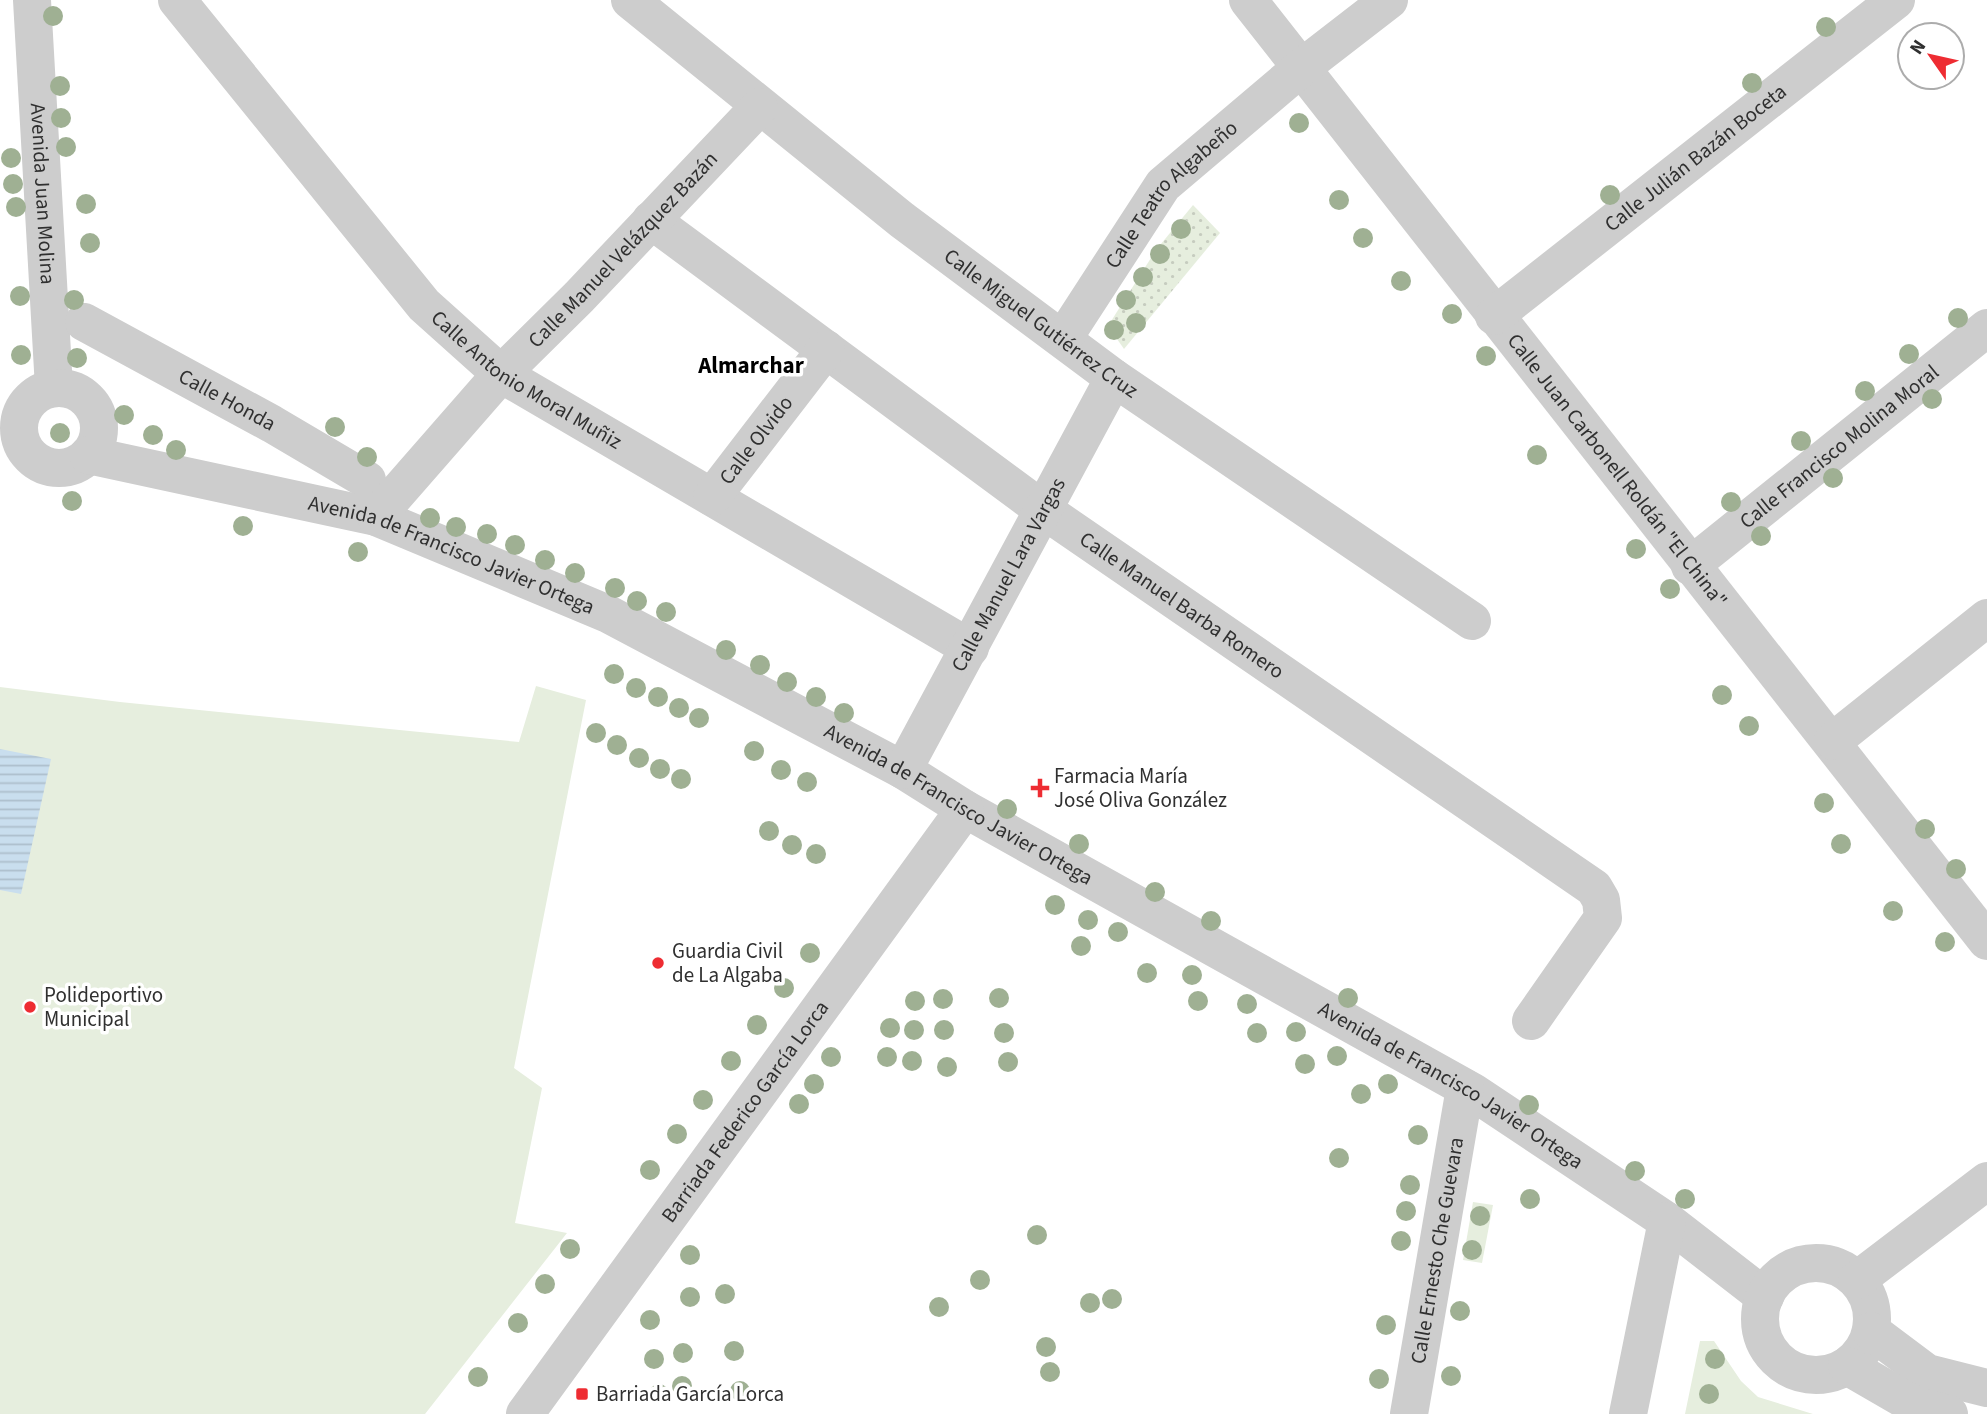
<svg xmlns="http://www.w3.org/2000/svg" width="1987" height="1414" font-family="'Source Sans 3',sans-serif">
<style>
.park{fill:url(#park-dots)}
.garden{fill:#e6eede}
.water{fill:url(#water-rules)}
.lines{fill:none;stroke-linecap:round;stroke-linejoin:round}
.minor{stroke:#cdcdcd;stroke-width:38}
.tree{fill:#9fb093}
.poi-dot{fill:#ee2c32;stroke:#fff;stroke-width:2.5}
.labels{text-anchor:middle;stroke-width:7;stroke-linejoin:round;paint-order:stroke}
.street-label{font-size:21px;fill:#303030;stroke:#fff}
.poi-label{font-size:21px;fill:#303030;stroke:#fff;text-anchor:start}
.neighbourhood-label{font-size:23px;font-weight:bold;fill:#000;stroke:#fff}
</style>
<defs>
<pattern id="park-dots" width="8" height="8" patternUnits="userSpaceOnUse" patternTransform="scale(1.75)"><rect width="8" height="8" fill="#e6eede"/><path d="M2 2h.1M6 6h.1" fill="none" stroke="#c6ccbf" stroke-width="1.8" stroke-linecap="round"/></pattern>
<pattern id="water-rules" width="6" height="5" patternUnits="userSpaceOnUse" patternTransform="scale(1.75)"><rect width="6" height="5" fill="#c9deee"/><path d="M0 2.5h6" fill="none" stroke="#adbfcc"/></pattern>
</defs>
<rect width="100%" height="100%" fill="#fff"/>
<!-- park -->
<path class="park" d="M1193 205 1220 233 1124 349 1108 326 1156 250Z"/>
<!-- garden -->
<g class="garden">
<path d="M536 686 586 700 514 1068 542 1088 515 1223 567 1233 425 1414H0V687L120 702 519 742Z"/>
<path d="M1473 1202 1493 1205 1482 1263 1463 1260Z"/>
<path d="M1700 1341H1714L1741 1381 1758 1397 1813 1414H1685Z"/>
</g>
<!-- water -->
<path class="water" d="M0 749 51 759 21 894 0 890Z"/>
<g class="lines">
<!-- minor -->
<g class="minor">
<path id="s1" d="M32 0 54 388"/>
<path id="s2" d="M177 0 424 305 501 374 970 648"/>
<path id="s3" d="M630 0 902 220 1114 378 1472 621"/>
<path id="s4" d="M1248 0 1987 941"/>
<path id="s5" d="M651 220 1042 509 1594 888 1601 900 1603 918 1531 1021"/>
<path id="s6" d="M1494 316 1896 0"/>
<path id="s7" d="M84 322 272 424 367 480"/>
<path id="s8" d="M1063 339 1163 185 1301 68 1389 0"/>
<circle cx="59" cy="428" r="40"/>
<path id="s9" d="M88 455 376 517 608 614 903 770 965 809 1473 1092 1667 1221 1765 1297"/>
<path id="s10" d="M712 497 826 349"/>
<path id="s11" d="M376 517 501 374 579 297 759 107"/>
<path id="s12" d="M1690 566 1987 328"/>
<path d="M1833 741 1987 618"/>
<path id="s13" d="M903 770 1114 378"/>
<circle cx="1816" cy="1319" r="56"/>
<path d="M1857 1280 1987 1181"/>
<path d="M1871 1331 1927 1373 1987 1388"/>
<path d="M1847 1366 1916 1406 1949 1414"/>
<path id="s14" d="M525 1414 965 809"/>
<path id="s15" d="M1409 1414 1465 1088"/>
<path d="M1628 1414 1667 1221"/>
</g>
</g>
<!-- trees -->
<g class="tree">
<circle cx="53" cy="16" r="10"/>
<circle cx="1826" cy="27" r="10"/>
<circle cx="1752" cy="83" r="10"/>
<circle cx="60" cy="86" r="10"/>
<circle cx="61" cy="118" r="10"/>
<circle cx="1299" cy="123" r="10"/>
<circle cx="66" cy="147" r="10"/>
<circle cx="11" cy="158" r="10"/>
<circle cx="13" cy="184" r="10"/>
<circle cx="1610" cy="195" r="10"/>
<circle cx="1339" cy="200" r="10"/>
<circle cx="86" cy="204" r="10"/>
<circle cx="16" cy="207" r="10"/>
<circle cx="1181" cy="229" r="10"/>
<circle cx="1363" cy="238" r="10"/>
<circle cx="90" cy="243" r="10"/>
<circle cx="1160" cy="254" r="10"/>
<circle cx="1143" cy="277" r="10"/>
<circle cx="1401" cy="281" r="10"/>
<circle cx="20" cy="296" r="10"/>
<circle cx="74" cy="300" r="10"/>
<circle cx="1126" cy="300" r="10"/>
<circle cx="1452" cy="314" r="10"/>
<circle cx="1958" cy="318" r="10"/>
<circle cx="1136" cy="323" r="10"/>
<circle cx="1114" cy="330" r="10"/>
<circle cx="1909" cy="354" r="10"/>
<circle cx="21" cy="355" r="10"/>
<circle cx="1486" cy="356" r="10"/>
<circle cx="77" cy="358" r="10"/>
<circle cx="1865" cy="391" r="10"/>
<circle cx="1932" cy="399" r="10"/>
<circle cx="124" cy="415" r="10"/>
<circle cx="335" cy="427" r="10"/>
<circle cx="60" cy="433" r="10"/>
<circle cx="153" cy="435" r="10"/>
<circle cx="1801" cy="441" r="10"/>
<circle cx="176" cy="450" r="10"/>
<circle cx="1537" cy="455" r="10"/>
<circle cx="367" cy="457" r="10"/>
<circle cx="1833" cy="478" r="10"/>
<circle cx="72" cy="501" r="10"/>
<circle cx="1731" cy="502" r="10"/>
<circle cx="430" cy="518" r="10"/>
<circle cx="243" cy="526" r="10"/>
<circle cx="456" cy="527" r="10"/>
<circle cx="487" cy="534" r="10"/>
<circle cx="1761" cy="536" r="10"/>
<circle cx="515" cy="545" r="10"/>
<circle cx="1636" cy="549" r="10"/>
<circle cx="358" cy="552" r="10"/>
<circle cx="545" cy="560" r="10"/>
<circle cx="575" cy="573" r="10"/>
<circle cx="615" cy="588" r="10"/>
<circle cx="1670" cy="589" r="10"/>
<circle cx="637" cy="601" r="10"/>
<circle cx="666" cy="612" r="10"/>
<circle cx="726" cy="650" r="10"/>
<circle cx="760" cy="665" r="10"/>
<circle cx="614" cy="674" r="10"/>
<circle cx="787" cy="682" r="10"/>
<circle cx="636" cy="688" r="10"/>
<circle cx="1722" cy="695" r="10"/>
<circle cx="658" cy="697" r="10"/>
<circle cx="816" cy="697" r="10"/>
<circle cx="679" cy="708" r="10"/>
<circle cx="844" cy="713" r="10"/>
<circle cx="699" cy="718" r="10"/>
<circle cx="1749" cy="726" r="10"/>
<circle cx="596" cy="733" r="10"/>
<circle cx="617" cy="745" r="10"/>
<circle cx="754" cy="751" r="10"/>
<circle cx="639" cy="758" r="10"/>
<circle cx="660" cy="769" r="10"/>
<circle cx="781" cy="770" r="10"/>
<circle cx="681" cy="779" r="10"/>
<circle cx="807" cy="782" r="10"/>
<circle cx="1824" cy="803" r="10"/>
<circle cx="1007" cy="809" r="10"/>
<circle cx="1925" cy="829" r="10"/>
<circle cx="769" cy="831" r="10"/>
<circle cx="1079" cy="844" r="10"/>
<circle cx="1841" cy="844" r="10"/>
<circle cx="792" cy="845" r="10"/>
<circle cx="816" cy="854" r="10"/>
<circle cx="1956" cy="869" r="10"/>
<circle cx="1155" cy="892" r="10"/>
<circle cx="1055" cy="905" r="10"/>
<circle cx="1893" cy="911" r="10"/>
<circle cx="1088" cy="920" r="10"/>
<circle cx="1211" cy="921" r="10"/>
<circle cx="1118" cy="932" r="10"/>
<circle cx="1945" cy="942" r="10"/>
<circle cx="1081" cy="946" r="10"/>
<circle cx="810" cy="953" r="10"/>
<circle cx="1147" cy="973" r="10"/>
<circle cx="1192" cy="975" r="10"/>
<circle cx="784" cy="988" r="10"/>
<circle cx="999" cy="998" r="10"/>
<circle cx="1348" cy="998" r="10"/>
<circle cx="943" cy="999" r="10"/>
<circle cx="915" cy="1001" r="10"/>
<circle cx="1198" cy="1001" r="10"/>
<circle cx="1247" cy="1004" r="10"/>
<circle cx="757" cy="1025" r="10"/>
<circle cx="890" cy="1028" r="10"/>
<circle cx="914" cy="1030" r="10"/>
<circle cx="944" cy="1030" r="10"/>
<circle cx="1296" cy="1032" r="10"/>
<circle cx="1004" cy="1033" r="10"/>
<circle cx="1257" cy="1033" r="10"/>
<circle cx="1337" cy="1056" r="10"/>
<circle cx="831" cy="1057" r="10"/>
<circle cx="887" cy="1057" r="10"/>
<circle cx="731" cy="1061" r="10"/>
<circle cx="912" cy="1061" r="10"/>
<circle cx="1008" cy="1062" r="10"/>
<circle cx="1305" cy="1064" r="10"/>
<circle cx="947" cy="1067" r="10"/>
<circle cx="814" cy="1084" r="10"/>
<circle cx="1388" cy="1084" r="10"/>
<circle cx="1361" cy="1094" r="10"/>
<circle cx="703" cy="1100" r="10"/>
<circle cx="799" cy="1104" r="10"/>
<circle cx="1529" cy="1105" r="10"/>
<circle cx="677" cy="1134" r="10"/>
<circle cx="1418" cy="1135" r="10"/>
<circle cx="1339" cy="1158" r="10"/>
<circle cx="650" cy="1170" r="10"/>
<circle cx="1635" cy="1171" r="10"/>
<circle cx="1410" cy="1185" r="10"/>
<circle cx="1530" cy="1199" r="10"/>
<circle cx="1685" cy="1199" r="10"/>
<circle cx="1406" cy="1211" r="10"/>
<circle cx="1480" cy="1216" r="10"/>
<circle cx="1037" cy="1235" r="10"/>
<circle cx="1401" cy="1241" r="10"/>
<circle cx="570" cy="1249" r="10"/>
<circle cx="1472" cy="1250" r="10"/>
<circle cx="690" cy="1255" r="10"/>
<circle cx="980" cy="1280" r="10"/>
<circle cx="545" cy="1284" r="10"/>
<circle cx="725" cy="1294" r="10"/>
<circle cx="690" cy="1297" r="10"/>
<circle cx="1112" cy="1299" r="10"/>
<circle cx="1090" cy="1303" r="10"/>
<circle cx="939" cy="1307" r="10"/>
<circle cx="1460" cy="1311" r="10"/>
<circle cx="650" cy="1320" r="10"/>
<circle cx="518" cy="1323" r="10"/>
<circle cx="1386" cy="1325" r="10"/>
<circle cx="1046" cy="1347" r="10"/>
<circle cx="734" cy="1351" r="10"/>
<circle cx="683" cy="1353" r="10"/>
<circle cx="654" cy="1359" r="10"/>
<circle cx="1715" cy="1359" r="10"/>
<circle cx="1050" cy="1372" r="10"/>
<circle cx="1451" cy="1376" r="10"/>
<circle cx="478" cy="1377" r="10"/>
<circle cx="1379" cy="1379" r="10"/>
<circle cx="682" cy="1386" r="10"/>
<circle cx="740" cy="1391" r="10"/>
<circle cx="659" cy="1394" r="10"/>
<circle cx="1709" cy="1394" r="10"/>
</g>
<!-- markers -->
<g class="poi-dot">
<path d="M1036.5 777.5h7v7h7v7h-7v7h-7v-7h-7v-7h7z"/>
<circle cx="658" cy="963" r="7"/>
<circle cx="30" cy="1007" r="7"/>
<rect x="575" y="1387" width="14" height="14" rx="3.5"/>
</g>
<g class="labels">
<!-- street labels -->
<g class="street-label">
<text dy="7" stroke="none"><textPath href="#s6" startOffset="256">Calle Julián Bazán Boceta</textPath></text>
<text dy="7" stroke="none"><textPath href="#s1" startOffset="194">Avenida Juan Molina</textPath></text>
<text dy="7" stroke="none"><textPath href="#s8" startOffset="182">Calle Teatro Algabeño</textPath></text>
<text dy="7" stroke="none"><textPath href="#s11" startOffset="364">Calle Manuel Velázquez Bazán</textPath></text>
<text dy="7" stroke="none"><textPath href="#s3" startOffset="523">Calle Miguel Gutiérrez Cruz</textPath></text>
<text dy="7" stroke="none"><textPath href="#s2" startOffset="520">Calle Antonio Moral Muñiz</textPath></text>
<text dy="7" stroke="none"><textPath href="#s7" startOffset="163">Calle Honda</textPath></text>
<text dy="7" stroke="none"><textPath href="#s10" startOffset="72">Calle Olvido</textPath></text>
<text dy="7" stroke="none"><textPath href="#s12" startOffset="191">Calle Francisco Molina Moral</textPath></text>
<text dy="7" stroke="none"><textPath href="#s4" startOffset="598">Calle Juan Carbonell Roldán "El China"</textPath></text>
<text dy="7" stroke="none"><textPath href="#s9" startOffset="378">Avenida de Francisco Javier Ortega</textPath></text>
<text dy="7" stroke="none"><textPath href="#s13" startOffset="222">Calle Manuel Lara Vargas</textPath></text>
<text dy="7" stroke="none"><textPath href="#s5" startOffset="656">Calle Manuel Barba Romero</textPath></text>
<text dy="7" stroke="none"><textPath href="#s9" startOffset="945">Avenida de Francisco Javier Ortega</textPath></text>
<text dy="7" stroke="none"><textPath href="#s9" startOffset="1512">Avenida de Francisco Javier Ortega</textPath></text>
<text dy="7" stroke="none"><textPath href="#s14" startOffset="374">Barriada Federico García Lorca</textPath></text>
<text dy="7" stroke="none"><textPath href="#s15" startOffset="166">Calle Ernesto Che Guevara</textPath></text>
</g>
<!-- poi labels -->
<g class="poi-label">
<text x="1054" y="783">Farmacia María<tspan x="1054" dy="24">José Oliva González</tspan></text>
<text x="672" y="958">Guardia Civil<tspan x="672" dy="24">de La Algaba</tspan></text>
<text x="44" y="1002">Polideportivo<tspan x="44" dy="24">Municipal</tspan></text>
<text x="596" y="1401">Barriada García Lorca</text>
</g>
<!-- neighbourhood labels -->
<g class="neighbourhood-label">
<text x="751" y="373">Almarchar</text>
</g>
</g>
<!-- north arrow -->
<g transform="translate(1931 56) rotate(304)"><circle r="33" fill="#ffffff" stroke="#acacac" stroke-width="2"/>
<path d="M0-5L12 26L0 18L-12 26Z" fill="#ee2c32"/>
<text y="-10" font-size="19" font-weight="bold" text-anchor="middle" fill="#303030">N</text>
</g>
</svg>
